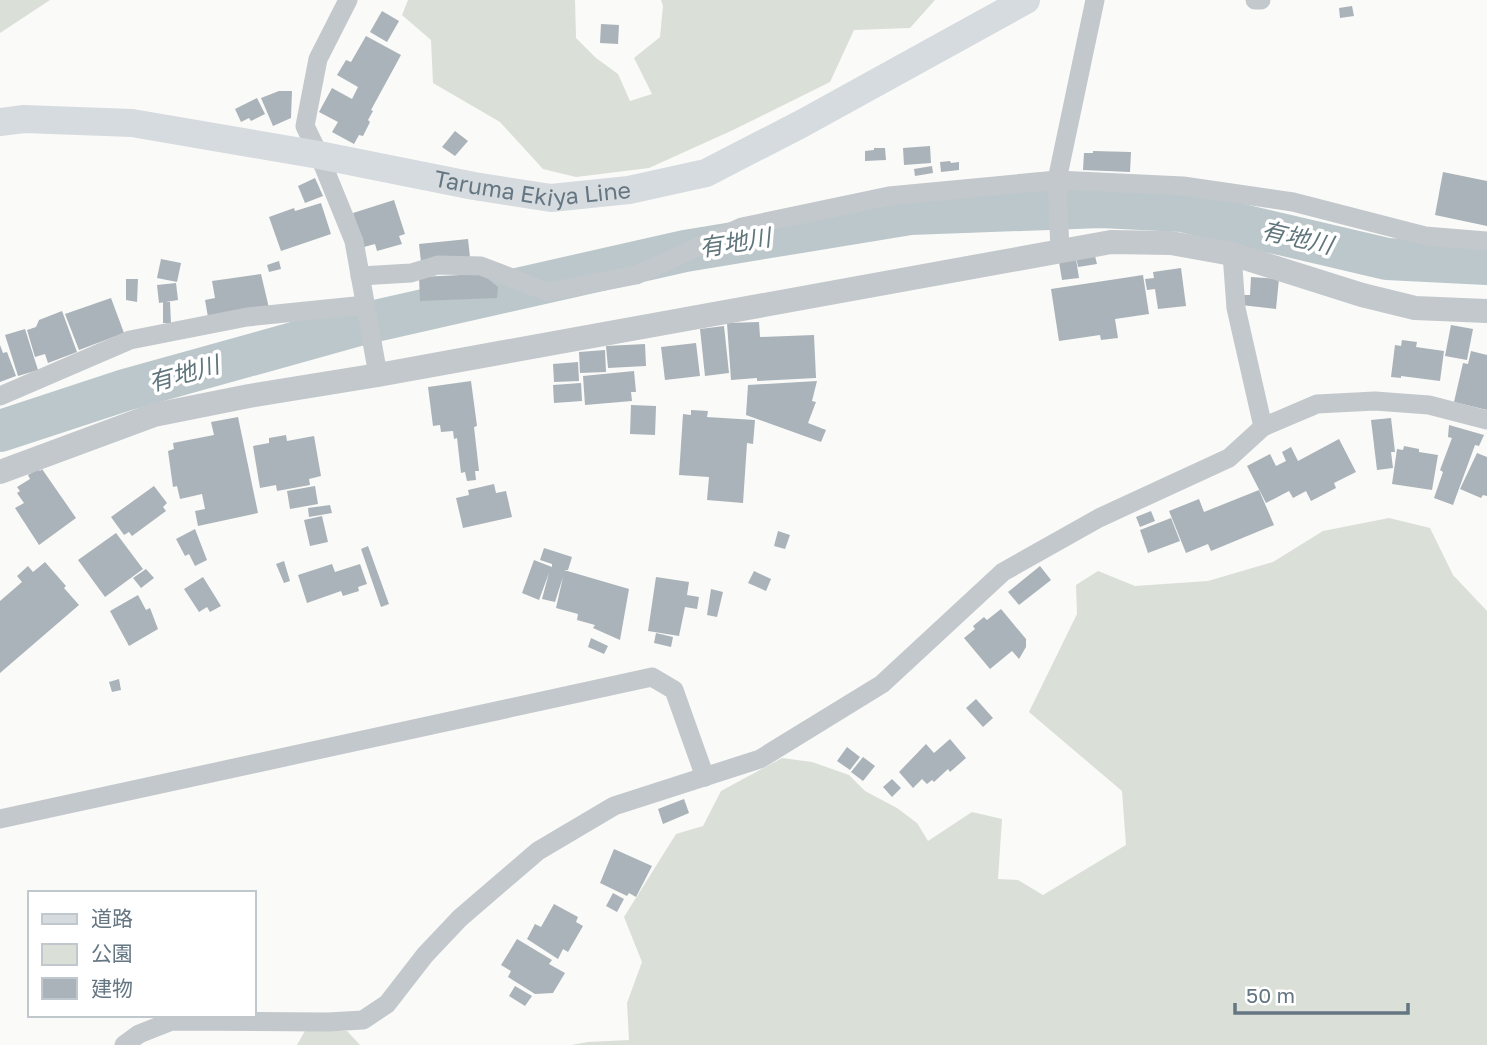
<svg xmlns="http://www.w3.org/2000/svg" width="1487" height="1045" font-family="'Golos Text','Noto Sans JP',sans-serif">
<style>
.green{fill:#dadfd7}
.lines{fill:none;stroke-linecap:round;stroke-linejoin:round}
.river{stroke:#bbc7cb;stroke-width:42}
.building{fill:#aab3b9}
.minor{stroke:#c3c8cc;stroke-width:19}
.tertiary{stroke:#c3c8cc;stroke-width:24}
.secondary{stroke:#d6dbdf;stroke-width:28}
.labels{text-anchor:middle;stroke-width:7;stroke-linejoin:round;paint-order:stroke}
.street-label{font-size:23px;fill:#657683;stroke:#fff}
.water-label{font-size:24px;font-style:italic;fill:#60757c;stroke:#fff}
</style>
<rect width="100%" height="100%" fill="#fafaf8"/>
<!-- green -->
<g class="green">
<path d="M0 0H50L0 33Z"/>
<path d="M408 0H575L576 38 596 58 618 74 630 101 652 94 634 58 660 37 663 6 661 0H935L910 28 854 30 830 82 733 130 649 168 576 177 543 169 500 122 433 83 431 40 402 15Z"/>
<path d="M1389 518 1430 528 1453 575 1487 611V1045H571L588 1042 629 1040 627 1003 642 962 624 917 676 834 703 826 721 791 782 758 812 762 849 775 865 791 897 808 917 823 928 841 972 812 1002 819 998 879 1018 880 1043 895 1126 845 1122 791 1029 712 1077 614 1076 585 1098 571 1135 586 1208 581 1273 562 1323 531Z"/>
<path d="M306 1029 347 1031 360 1045H297Z"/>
</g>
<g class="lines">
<!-- river -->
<path class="river" d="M0 431 125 390 362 324 685 251 910 214 1101 207 1182 211 1387 259 1487 264"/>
</g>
<!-- building -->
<g class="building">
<path d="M1352 6 1354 16 1340 18 1339 8Z"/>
<path d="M382 11 399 21 387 42 370 32Z"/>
<path d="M601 24 619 25 618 44 600 43Z"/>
<path d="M366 36 401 55 371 110 373 111 368 120 370 122 363 136 359 135 354 144 332 132 338 122 319 112 332 88 352 99 358 87 337 75 346 60 351 62Z"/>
<path d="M279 91H292L291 118 273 126 261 98Z"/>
<path d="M257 98 265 114 251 121 249 118 241 122 235 109Z"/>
<path d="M455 131 468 141 455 156 442 147Z"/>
<path d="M930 146 931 163 904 165 903 148Z"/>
<path d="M874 148H885L886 160 865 161V151L874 150Z"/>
<path d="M1093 151 1131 152 1130 172 1083 170 1084 153H1093Z"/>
<path d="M950 161 951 163 959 162V170L941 172 940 162Z"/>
<path d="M932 166 933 173 915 176 914 169Z"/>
<path d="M1443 172 1487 181V226L1435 215Z"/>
<path d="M315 178 323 196 305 203 298 186Z"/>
<path d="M394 200 405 234 399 236 402 244 377 251 375 244 364 247 353 213Z"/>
<path d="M321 203 331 234 281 251 269 217 294 208 295 211Z"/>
<path d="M468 239 470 257 421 262 419 244Z"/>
<path d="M1094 252 1097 264 1078 267 1076 256Z"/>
<path d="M161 259 181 263 177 282 157 278Z"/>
<path d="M1076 259 1079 278 1062 280 1059 262Z"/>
<path d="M279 261 281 269 269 272 267 265Z"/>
<path d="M1181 268 1186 306 1158 309 1155 289 1147 290 1145 279 1154 278 1153 272Z"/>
<path d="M261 274 269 308 208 317 205 300 215 298 212 281Z"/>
<path d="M482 274 498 287 497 298 420 301 419 277Z"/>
<path d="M1143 275 1149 314 1115 319 1118 338 1101 340 1100 335 1059 341 1051 289Z"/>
<path d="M1251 277 1279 279 1276 309 1241 305 1242 295H1250Z"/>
<path d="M126 279H138L137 302 126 300Z"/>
<path d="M176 283 178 300 159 303 157 285Z"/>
<path d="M111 298 124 333 79 350 65 314Z"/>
<path d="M163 302H170L171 323H163Z"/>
<path d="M62 311 77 352 48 363 45 354 35 357 27 330 36 327 39 320Z"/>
<path d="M759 322 760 337 814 335 816 378 757 381V378L731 380 727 323Z"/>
<path d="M1451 325 1473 329 1467 360 1445 356Z"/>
<path d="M724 326 729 373 705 376 700 329Z"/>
<path d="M25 329 38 370 18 376 5 335Z"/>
<path d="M1402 340 1417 342 1416 347 1444 351 1440 381 1401 376V378L1391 377 1395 345 1401 346Z"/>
<path d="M696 343 700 376 665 380 661 347Z"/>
<path d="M645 344 646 366 608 368 606 346Z"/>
<path d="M0 345 3 353 7 352 16 376 0 382Z"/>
<path d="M605 350 606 372 580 373 579 352Z"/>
<path d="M1471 351 1487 355V410L1454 402 1463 363 1468 364Z"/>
<path d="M578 362 579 381 554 382 553 364Z"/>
<path d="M634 371 636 392H631L632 401 585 405 583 376Z"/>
<path d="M471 381 477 426 474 427 479 471H475L476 480 467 481 465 472 461 473 457 438 454 439 453 431 441 432 440 425 433 426 428 387Z"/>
<path d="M817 381 812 401 816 402 808 423 826 430 821 442 746 415 748 385Z"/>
<path d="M581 383 582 401 554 403 553 385Z"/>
<path d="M631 405 656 406 655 435 630 434Z"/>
<path d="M691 410 708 411 707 417 755 420 753 444 747 443 743 503 707 500 709 477 679 475 683 414 691 415Z"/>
<path d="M238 417 258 513 198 526 195 511 205 509 202 494 180 499 177 486 173 487 168 451 174 449 173 443 214 435 211 422Z"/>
<path d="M1391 418 1395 452H1391L1393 468 1377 470 1371 420Z"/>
<path d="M1449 425 1484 435 1479 446 1475 445 1453 505 1434 498 1443 472 1440 470 1452 438 1448 437Z"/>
<path d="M286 435 287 441 314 436 321 476 309 479 310 485 277 491 276 485 260 488 253 446 269 443V438Z"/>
<path d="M1339 439 1356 472 1334 483 1336 488 1311 501 1306 491 1293 498 1289 491 1266 503 1247 466 1270 454 1276 466 1286 461 1282 452 1291 447 1298 461Z"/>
<path d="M1404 446 1419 449V452L1438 455 1432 490 1392 484 1397 449 1403 450Z"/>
<path d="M1477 453 1487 457V496L1483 495 1481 498 1460 489Z"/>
<path d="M38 469 40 471 42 469 76 518 39 545 15 508 24 503 17 493 20 491 17 487 30 479 28 475Z"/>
<path d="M494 484 496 493 506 491 512 517 463 528 456 498 469 495 468 490Z"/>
<path d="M154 486 167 503 163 507 166 511 132 536 129 532 124 535 111 517Z"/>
<path d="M315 486 318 504 290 509 287 491Z"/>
<path d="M1259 490 1274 525 1211 551 1208 544 1186 553 1169 511 1199 499 1204 512Z"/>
<path d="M330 505 332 513 309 517 308 508Z"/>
<path d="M1151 511 1155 521 1140 527 1136 517Z"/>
<path d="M322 516 328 542 310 546 304 520Z"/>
<path d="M1171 518 1180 541 1148 553 1140 530Z"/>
<path d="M195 529 207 560 195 566 189 554 185 556 176 539Z"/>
<path d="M778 531 790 535 785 549 774 546Z"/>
<path d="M116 533 143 569 105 597 78 560Z"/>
<path d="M368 546 389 604 381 607 361 549Z"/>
<path d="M544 548 572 557 568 570H564L629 589 620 640 593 628 595 625 577 620 578 614 556 608 563 577 555 602 542 599 549 573 539 600 522 593 534 560 552 567V564L540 560Z"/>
<path d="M284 561 290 581 284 583 276 564Z"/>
<path d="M45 562 66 586 64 588 79 605 0 673V601L22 582 17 576 28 566 33 572Z"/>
<path d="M332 564 335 572 360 564 367 584 358 587 359 591 343 596 341 591 307 603 298 575Z"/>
<path d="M1040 566 1051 580 1019 605 1008 592Z"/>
<path d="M146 569 154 578 141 588 133 578Z"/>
<path d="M754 571 771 579 766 591 748 583Z"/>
<path d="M203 577 221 606 210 612 207 607 199 612 184 589Z"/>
<path d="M656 577 689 582 687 595 699 597 697 609 685 607 679 636 648 631Z"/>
<path d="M711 589 723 592 717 617 707 615Z"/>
<path d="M138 595 146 610 150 608 158 629 129 646 110 611Z"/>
<path d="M1001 609 1026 639V647L1019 659 1012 651 990 669 964 638 975 629 973 626 984 617 987 620Z"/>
<path d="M656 633 673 637 671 647 654 643Z"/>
<path d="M591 638 608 646 604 654 588 647Z"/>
<path d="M119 679 121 690 112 692 109 682Z"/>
<path d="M976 699 993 718 983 727 966 708Z"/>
<path d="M950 739 966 758 950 772 948 769 934 782 932 780 927 784 922 779 913 788 899 772 926 744 934 753Z"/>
<path d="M847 747 860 757 850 770 837 761Z"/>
<path d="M863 757 875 766 863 781 851 772Z"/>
<path d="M892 779 901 788 892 797 883 787Z"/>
<path d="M684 799 689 813 663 824 658 809Z"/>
<path d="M614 849 652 866 636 897 629 893 627 896 600 883Z"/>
<path d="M613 893 624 899 617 912 606 906Z"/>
<path d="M554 904 578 917 576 922 583 926 568 952 563 949 558 959 527 939 535 924 541 927Z"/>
<path d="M517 939 552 960 549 964 565 973 553 993 535 994 508 977 511 971 501 965Z"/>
<path d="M515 986 532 996 525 1006 509 996Z"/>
</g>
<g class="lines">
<!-- minor -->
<g class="minor">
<path d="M348 0 318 59 305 126 319 155 354 241 378 375"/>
<path d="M1255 0H1261"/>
<path d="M1060 250 1057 180 1095 0"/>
<path d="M1232 254 1236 308 1263 427"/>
<path d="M360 276 411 273 438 265 481 266 548 292 636 275 742 227 889 196 1057 180 1183 186 1293 202 1425 236 1487 241"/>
<path d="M0 396 130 340 247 317 365 305"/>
<path d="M0 819 652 677 674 690 705 777"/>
<path d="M124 1045 139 1034 172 1021 328 1022 363 1020 387 1004 425 955 460 918 538 851 614 806 760 759 882 684 1003 572 1099 518 1229 458 1263 427 1317 404 1375 401 1429 405 1487 420"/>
</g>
<!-- tertiary -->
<path class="tertiary" d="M0 472 154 415 249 396 378 375 1111 242 1171 243 1232 254 1362 295 1415 308 1487 311"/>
<!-- secondary -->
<path class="secondary" id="s1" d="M0 122 24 119 132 123 319 155 474 186 551 198 629 190 706 173 803 123 1026 0"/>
</g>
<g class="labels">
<!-- street labels -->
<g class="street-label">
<text dy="8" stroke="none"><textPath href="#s1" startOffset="539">Taruma Ekiya Line</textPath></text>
</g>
<!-- water labels -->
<g class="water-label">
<text transform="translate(1297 238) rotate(13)" y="8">有地川</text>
<text transform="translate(735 243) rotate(-9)" y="8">有地川</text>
<text transform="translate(184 374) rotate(-16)" y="8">有地川</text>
</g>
</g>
<!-- legend -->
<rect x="28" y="891" width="228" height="126" fill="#ffffff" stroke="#c1c8cd" stroke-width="2"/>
<rect x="42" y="914" width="35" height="10" fill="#d6dbdf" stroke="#c1c8cd" stroke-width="2"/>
<text x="91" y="926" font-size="21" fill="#657683">道路</text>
<rect x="42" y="944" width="35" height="21" fill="#dadfd7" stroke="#c1c8cd" stroke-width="2"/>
<text x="91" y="961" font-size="21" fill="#657683">公園</text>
<rect x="42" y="978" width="35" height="21" fill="#aab3b9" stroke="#c1c8cd" stroke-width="2"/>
<text x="91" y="996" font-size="21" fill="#657683">建物</text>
<!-- scale -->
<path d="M1235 1003v10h173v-10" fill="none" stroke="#657683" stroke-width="3.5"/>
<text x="1246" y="1003" font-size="21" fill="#657683" stroke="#ffffff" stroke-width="5" paint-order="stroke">50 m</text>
</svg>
